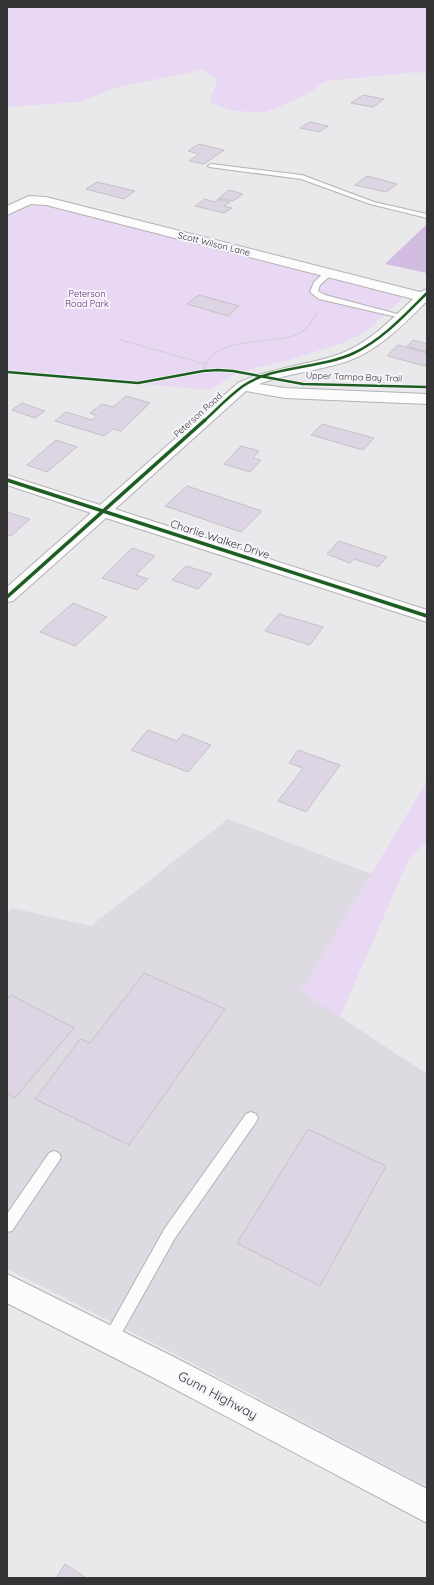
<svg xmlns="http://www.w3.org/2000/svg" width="434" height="1585" font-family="Quicksand,sans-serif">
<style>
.built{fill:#dedae1}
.green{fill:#e9d8f4}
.forest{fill:#d2bce2}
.building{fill:#ded5e4;stroke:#c3c2c4}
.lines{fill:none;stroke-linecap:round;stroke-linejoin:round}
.lane-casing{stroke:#b3b2b4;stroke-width:2}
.street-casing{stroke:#b3b2b4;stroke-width:2}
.secondary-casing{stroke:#b3b2b4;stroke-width:2}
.path{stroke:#c9c8ca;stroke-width:1.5;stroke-dasharray:1 1;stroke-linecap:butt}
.lane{fill:#fcfcfc;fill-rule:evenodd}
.street{fill:#fcfcfc;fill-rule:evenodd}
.secondary{fill:#fcfcfc;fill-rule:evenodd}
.cycleway-far1-casing{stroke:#f7f4f9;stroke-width:4}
.cycleway-casing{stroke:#f7f4f9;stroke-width:5.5}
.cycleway-far1{stroke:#1b5e20;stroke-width:2.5}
.cycleway{stroke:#1b5e20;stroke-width:3.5}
.labels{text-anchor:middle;stroke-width:4;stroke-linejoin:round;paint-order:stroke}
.far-street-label{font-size:9px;fill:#343335;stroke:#f7f4f9}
.far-park-label{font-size:9px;fill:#5e2b7a;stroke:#f7f4f9}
.street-label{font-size:11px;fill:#343335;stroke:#f7f4f9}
.near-street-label{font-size:13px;fill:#343335;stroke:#f7f4f9}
</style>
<rect width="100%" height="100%" fill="#e9e8ea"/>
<!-- built -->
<path class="built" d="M228 819 371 874 301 991 427 1074V1487L171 1352 7 1269V913L12 908 91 926Z"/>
<!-- green -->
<g class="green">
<path d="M7 7H427V74L418 72 326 81 304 96 266 112 232 111 209 102 218 79 202 70 114 88 79 102 7 107Z"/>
<path d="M34 205H43L405 296 365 332 345 342 286 361 254 368 232 376 210 390 7 372V215L17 209Z"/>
<path d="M427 781V841L408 861 340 1017 301 991Z"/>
</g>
<!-- forest -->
<path class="forest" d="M427 224V273L385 264Z"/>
<!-- building -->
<g class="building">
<path d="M363 95 384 99 373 107 351 103Z"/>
<path d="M310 122 328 126 319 132 300 128Z"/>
<path d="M199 144 224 150 204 164 189 161 199 154 188 151Z"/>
<path d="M367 176 397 184 386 192 355 185Z"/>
<path d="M97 182 135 191 124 199 86 189Z"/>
<path d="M229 190 243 194 233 201 219 198Z"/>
<path d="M205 199 214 202 218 199 230 202 224 206 232 208 224 213 195 206Z"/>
<path d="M199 295 239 306 228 316 187 304Z"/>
<path d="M413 340 427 344V352L407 346Z"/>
<path d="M398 345 427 353V363L425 366 387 356Z"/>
<path d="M126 396 150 403 121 431 113 429 104 436 55 421 66 412 92 420 97 416 90 413 102 404 113 407Z"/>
<path d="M22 403 45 411 35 418 12 410Z"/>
<path d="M322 424 374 438 363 450 311 435Z"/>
<path d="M56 440 77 447 47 472 27 465Z"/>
<path d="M241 446 259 451 253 458 261 460 250 472 224 464Z"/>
<path d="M187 486 262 511 241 532 165 506Z"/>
<path d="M7 512 30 519 11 536 7 535Z"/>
<path d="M339 541 387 557 378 567 354 559 350 563 327 554Z"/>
<path d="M132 548 155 556 136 575 148 579 137 590 102 578Z"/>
<path d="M186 566 212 574 198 589 172 580Z"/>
<path d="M73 603 107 617 75 646 40 632Z"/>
<path d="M279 614 323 627 310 645 265 631Z"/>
<path d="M148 730 177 741 183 734 211 745 188 772 131 750Z"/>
<path d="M298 750 340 765 306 812 278 801 303 768 289 763Z"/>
<path d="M144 973 225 1009 129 1145 35 1099 80 1039 90 1043Z"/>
<path d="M11 995 74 1028 15 1098 7 1093V999Z"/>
<path d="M308 1129 386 1166 320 1286 237 1243Z"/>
<path d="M65 1564 86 1578H56Z"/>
</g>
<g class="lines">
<!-- lane casing -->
<g class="lane-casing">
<g id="lane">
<path d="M211 164 302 175 374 202 427 214V218L370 204 301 179 209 167 208 166Z"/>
<path d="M326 271 333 273 320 285 318 291 325 295 405 316 401 318 319 299 310 292 314 282Z"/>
<path d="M251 1112 256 1114 258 1118 256 1122 175 1238 115 1345 110 1347 105 1345 102 1340 105 1335 165 1228 246 1114Z"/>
<path d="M54 1151 59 1153 61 1157 59 1161 12 1231 7 1232V1214L49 1153Z"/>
</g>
</g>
<!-- street casing -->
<g class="street-casing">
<path id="street" d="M29 196 46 197 420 292 427 289V301C404 324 379 350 348 361 319 371 288 373 259 384L285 388 427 394V404L285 398 246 391 115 509 427 610V622L106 518 13 601 7 602V587L91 513 7 485V475L100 505 238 383C270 368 304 366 337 355 367 345 391 320 413 299L46 205 31 204 7 215V206Z"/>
</g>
<!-- secondary casing -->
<g class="secondary-casing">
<path id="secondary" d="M7 1274 174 1357 427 1489V1523L152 1377 7 1303Z"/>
</g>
<!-- path -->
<g class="path">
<path d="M118 339 205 364"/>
<path d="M203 371C213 333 272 347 300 333 308 329 313 319 318 312"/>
</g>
<!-- lane -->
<use href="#lane" class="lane"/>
<!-- street -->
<use href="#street" class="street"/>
<!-- secondary -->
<use href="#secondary" class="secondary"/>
<!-- cycleway-far1 casing -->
<g class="cycleway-far1-casing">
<g id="cycleway-far1">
<path d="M7 372 138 383 203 371 218 370 233 371 303 384 427 387"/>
<path d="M204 421C216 410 229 396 243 386 273 365 320 369 354 353 382 340 405 315 427 293"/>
</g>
</g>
<!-- cycleway casing -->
<g class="cycleway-casing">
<g id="cycleway">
<path d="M7 480 427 616"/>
<path d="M7 597 205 420"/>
</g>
</g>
<!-- cycleway-far1 -->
<use href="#cycleway-far1" class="cycleway-far1"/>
<!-- cycleway -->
<use href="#cycleway" class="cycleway"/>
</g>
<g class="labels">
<!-- far-street labels -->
<g class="far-street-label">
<text transform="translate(214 244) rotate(14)" y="3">Scott Wilson Lane</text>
<text transform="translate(354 377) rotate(2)" y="3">Upper Tampa Bay Trail</text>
<text transform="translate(198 415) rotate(-42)" y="3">Peterson Road</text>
</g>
<!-- far-park labels -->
<g class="far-park-label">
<text x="87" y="297">Peterson<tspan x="87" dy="10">Road Park</tspan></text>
</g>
<!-- street labels -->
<g class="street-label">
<text transform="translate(220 539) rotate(18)" y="4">Charlie Walker Drive</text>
</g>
<!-- near-street labels -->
<g class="near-street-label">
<text transform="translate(218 1395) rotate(28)" y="5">Gunn Highway</text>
</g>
</g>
<!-- border -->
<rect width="434" height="1585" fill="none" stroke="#343335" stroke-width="16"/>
</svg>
